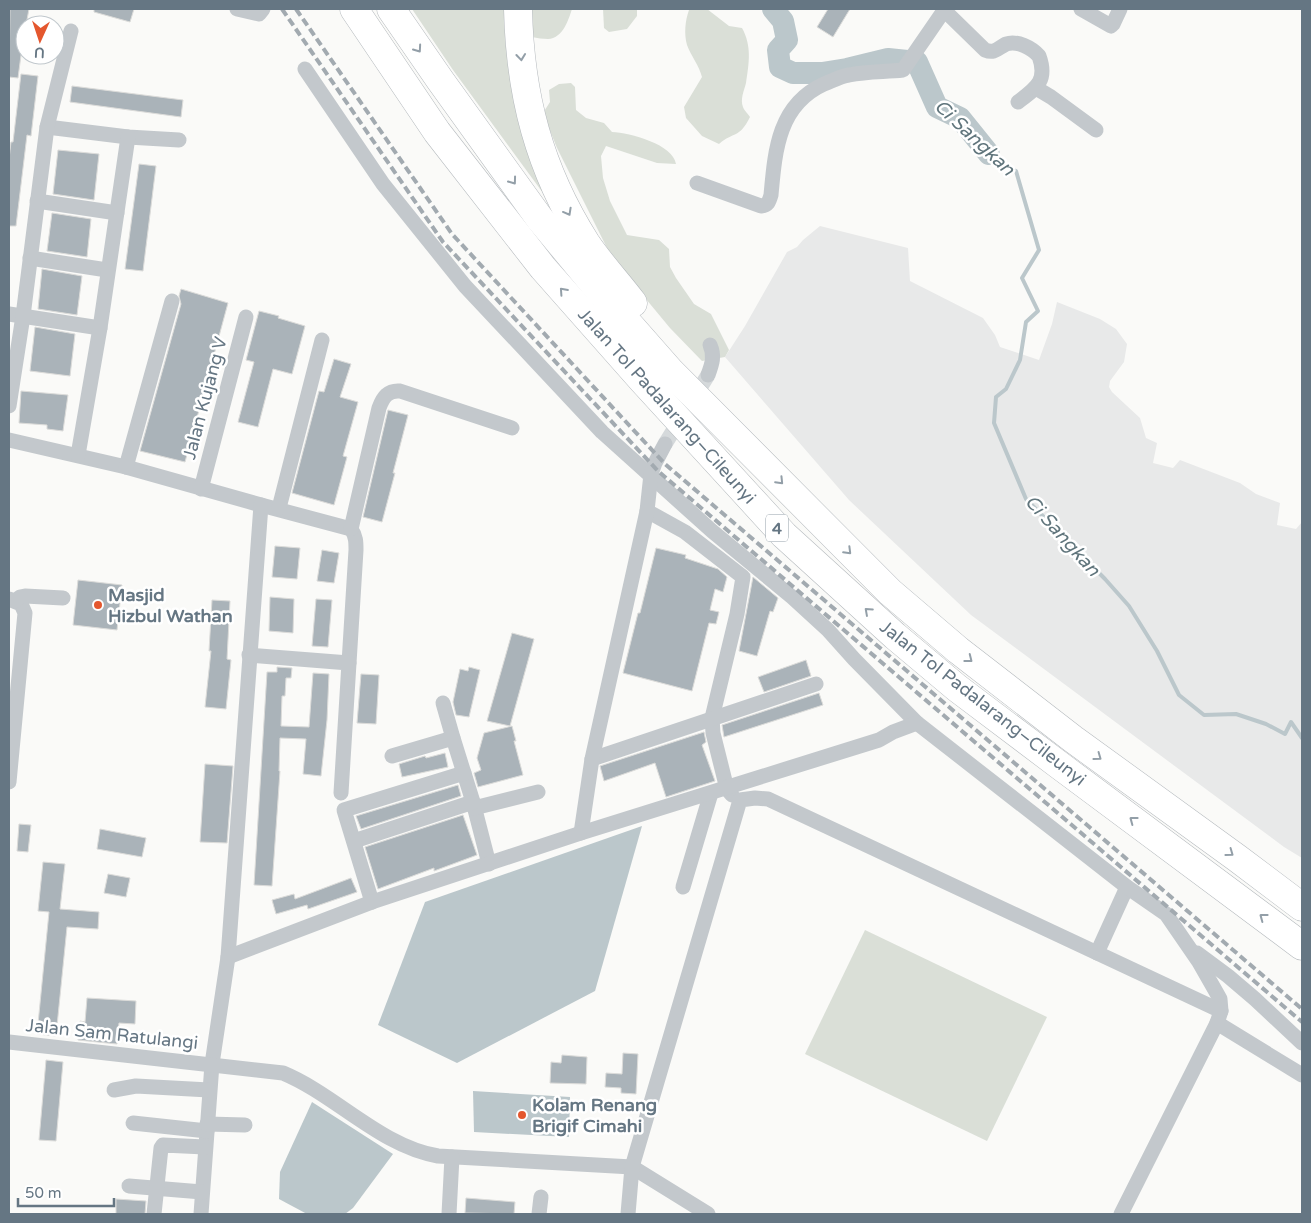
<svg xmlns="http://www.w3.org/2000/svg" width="1311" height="1223" font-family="'Varela Round',sans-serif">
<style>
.built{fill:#e8e9e9}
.green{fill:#dadfd7}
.water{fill:#bbc7cb}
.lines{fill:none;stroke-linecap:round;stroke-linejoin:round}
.stream{stroke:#bbc7cb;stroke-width:4}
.river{stroke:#bbc7cb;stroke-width:22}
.building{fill:#aab3b9;stroke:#dcdcda}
.street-tunnel{stroke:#d5d9db;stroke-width:15;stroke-dasharray:15 8;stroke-linecap:butt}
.highway-casing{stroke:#b4b9bd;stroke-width:29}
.street{stroke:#c3c8cc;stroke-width:15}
.highway{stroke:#fff;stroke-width:28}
.rail{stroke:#a2aab0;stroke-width:4;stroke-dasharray:8 4;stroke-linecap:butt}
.oneway{stroke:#939fa8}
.poi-dot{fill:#e4572e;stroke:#fff;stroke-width:2}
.labels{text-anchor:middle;stroke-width:5;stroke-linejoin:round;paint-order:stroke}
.shield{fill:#fff;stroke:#939fa8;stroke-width:1}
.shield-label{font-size:16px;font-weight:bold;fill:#657683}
.street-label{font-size:18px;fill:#657683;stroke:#fff}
.poi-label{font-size:18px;font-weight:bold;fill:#657683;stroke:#fff;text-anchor:start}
.water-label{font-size:19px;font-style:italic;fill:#60757c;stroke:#fff}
</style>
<rect width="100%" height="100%" fill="#fafaf8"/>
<!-- built -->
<path class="built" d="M820 226 908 248 910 281 983 318 995 335 1000 347 1039 360 1052 324 1057 302 1100 319 1116 329 1127 344 1124 362 1110 381 1109 387 1112 392 1140 418 1146 438 1157 443 1153 463 1173 468 1180 460 1240 483 1256 494 1280 503 1277 525 1296 529 1302 522V858L1284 847 971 615 849 500 725 357 745 326 787 252 797 247 803 240Z"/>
<!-- green -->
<g class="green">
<path d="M412 9H508L554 208 453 70Z"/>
<path d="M531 9H572C568 21 563 38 548 39 543 39 537 38 532 37Z"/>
<path d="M603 9H637V16L627 29 609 32 604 28Z"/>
<path d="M691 9H707L729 26 742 28C752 46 749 63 746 83 744 91 740 99 743 107 744 110 748 114 750 117 739 139 734 131 719 144L702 136 686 118 684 107 702 77C699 65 691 56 687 45 684 34 685 21 689 10Z"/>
<path d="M571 83 575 87 576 110 586 118 604 123 612 132C630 133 673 144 676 164L657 163 606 146 601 156 603 178 610 201 627 235 659 240 669 249 670 267 676 278 694 304 711 314 729 350 725 357 702 361 670 328 612 258 557 148 543 113 550 102 549 90 559 84Z"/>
<path d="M865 930 1047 1017 987 1141 805 1054Z"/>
</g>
<!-- water -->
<g class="water">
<path d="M642 826 595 991 457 1063 378 1025 425 902Z"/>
<path d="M473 1091 570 1097 569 1137 474 1132Z"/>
<path d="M312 1102 393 1154 353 1208 345 1214H307L279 1199 280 1172Z"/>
</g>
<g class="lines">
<!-- stream -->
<path class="stream" d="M989 154 996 161 1016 171 1039 250 1022 278 1038 311 1026 322 1020 360 1006 389 996 397 994 423 1026 499 1105 579 1129 606 1157 651 1179 695 1204 715 1236 714 1266 724 1285 734 1291 722 1302 738"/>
<!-- river -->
<path class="river" d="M773 9 783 21 787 40 778 50 780 67 793 73H822L847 69 888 59 917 62 937 107 960 118 989 154"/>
</g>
<!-- building -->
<g class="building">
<path d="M10 9H29L26 25H25L18 78 9 77Z"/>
<path d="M94 9H134L130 22 94 12Z"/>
<path d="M828 9H850L833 37 817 27Z"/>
<path d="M21 74 38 76 31 136 27 135 16 226H9V159L11 142H13Z"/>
<path d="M72 86 183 100 181 117 70 102Z"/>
<path d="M58 150 99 154 94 200 53 194Z"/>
<path d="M139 164 156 166 143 271 125 269Z"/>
<path d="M52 213 91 219 87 257 47 251Z"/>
<path d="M42 269 82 276 77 315 38 309Z"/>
<path d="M181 289 228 303 185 462 140 451 181 304 179 296Z"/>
<path d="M259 311 279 316 278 318 305 326 292 374 273 369 258 427 238 422 254 362 246 360Z"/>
<path d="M35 327 75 334 70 376 30 371Z"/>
<path d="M334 359 351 364 340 397 358 402 343 456 347 457 334 505 292 493 319 391 324 392Z"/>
<path d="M21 391 68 395 63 431 47 429V425L19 423Z"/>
<path d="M388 410 408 415 393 473H395L382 522 363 517Z"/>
<path d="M275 546 300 548 297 579 272 577Z"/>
<path d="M656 548 686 555 685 558 718 569 727 577 723 592 715 589 710 610 719 612 716 624 709 623 692 691 623 673 638 613H640Z"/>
<path d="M322 550 339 553 334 583 317 581Z"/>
<path d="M753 577 778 598 773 612 770 611 757 656 739 651Z"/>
<path d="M78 580 122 585 117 630 73 625Z"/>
<path d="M270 597 294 599 293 633 269 631Z"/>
<path d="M316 599 332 600 328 647 312 646Z"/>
<path d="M212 600 230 601 227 659 231 660 226 709 205 707 211 651H209Z"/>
<path d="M512 633 534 639 510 726 487 721Z"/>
<path d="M806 660 811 676 764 692 758 677Z"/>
<path d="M277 667 292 668 291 678H286L285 696H282L281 726 309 727 313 673 329 674 327 720 321 776 303 774 306 739 280 738 279 771H280L272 886 254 885 267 672H277Z"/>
<path d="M469 667 480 670 469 717 456 715 453 702 460 669 468 671Z"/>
<path d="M361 674 379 675 376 724 357 723Z"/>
<path d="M819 693 823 705 724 737 722 725Z"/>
<path d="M512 726 516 741H514L523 775 478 787 474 773 481 770 477 758 484 733Z"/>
<path d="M704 732 706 742 702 745 715 781 666 797 655 763 604 781 600 766Z"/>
<path d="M445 753 448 767 402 777 399 764 425 756 426 758Z"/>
<path d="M205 764 233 766 227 843 200 842Z"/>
<path d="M458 785 461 796 361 829 356 816Z"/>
<path d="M463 815 477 855 434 871V868L378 889 365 847Z"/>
<path d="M19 824 31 825 28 852 17 851Z"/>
<path d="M100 829 146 838 142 857 97 849Z"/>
<path d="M43 862 65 864 60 909 99 912 98 929 67 927 56 1036 37 1034 49 912 38 911Z"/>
<path d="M108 874 130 878 126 897 104 893Z"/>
<path d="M351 878 357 892 308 909 307 905 276 914 272 900 294 894 295 899Z"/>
<path d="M87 998 136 1001 135 1024 119 1023 117 1044 78 1040 80 1021 85 1022Z"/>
<path d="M623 1053 638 1054 636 1094 621 1093V1088L605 1087 606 1073 622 1074Z"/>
<path d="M562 1055 587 1057 586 1084 550 1083 551 1062 561 1063Z"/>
<path d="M46 1060 63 1062 56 1141 39 1140Z"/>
<path d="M466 1198 515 1202 514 1214 465 1213Z"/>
<path d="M116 1199 146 1201 145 1214H116Z"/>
</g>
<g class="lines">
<!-- street-tunnel -->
<path class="street-tunnel" d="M665 444 708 375"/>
<!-- highway casing -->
<g class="highway-casing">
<g id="highway">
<path d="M354 9 437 132 543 268 642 380 784 535 895 636 957 688 1059 765 1302 946"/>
<path d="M391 9 440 80 540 219 598 289 671 372 890 592 958 650 1073 739 1237 858 1302 907"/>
<path d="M518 9C520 95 539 169 586 243 600 264 618 283 633 303"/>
</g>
</g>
<!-- street -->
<g class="street">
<path d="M237 9 259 14 263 9"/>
<path d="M1081 9 1111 26 1113 24 1120 9"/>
<path d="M944 10 985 50C995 54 998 48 1006 44 1017 40 1032 48 1039 56 1048 81 1036 88 1018 102"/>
<path d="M305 69 383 184 465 286 602 432 712 531 792 597 828 630 854 659 917 723"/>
<path d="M1036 88 1051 97 1096 130"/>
<path d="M47 127 128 137 179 140"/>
<path d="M697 183 761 206C768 205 769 202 771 195 775 151 778 105 824 84 832 81 841 76 849 75 867 71 885 72 903 70L945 9"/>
<path d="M37 201 117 213"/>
<path d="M30 258 107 270"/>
<path d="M9 314 100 328"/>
<path d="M708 375C712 364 715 356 710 345"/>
<path d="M9 406 23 316 47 127 71 31"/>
<path d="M9 440 126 467 261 505 228 957 212 1064 201 1214"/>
<path d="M665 444 655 463 651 474 647 511 685 532 743 577 737 614 712 718 713 733 727 789 732 795"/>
<path d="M78 455 100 328 128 137"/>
<path d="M126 467 172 301"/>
<path d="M201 489 246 317"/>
<path d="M261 505 351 529C356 536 356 542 356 550L349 663"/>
<path d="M279 508 322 340"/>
<path d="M351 529 379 408C383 397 388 390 400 391L512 428"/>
<path d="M9 599 21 604 25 613 9 782"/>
<path d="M15 601 20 597 25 596 63 598"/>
<path d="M249 655 349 663 341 793"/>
<path d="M443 703 453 738"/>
<path d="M392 756 453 738 473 802 489 864"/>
<path d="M592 759 816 684"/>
<path d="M474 808 538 792"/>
<path d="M581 833 592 759 647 511"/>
<path d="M354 841 473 802"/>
<path d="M683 887 711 793"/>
<path d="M372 902 344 810 464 773"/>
<path d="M1097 953 1127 887"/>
<path d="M1197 953 1228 976 1255 999 1302 1043"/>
<path d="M228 957 372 902 581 833 879 740 893 732 917 723 1127 887 1166 914 1199 962 1215 990 1220 999 1221 1011"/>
<path d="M1217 1023 1302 1075"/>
<path d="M9 1042 283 1073C336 1095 380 1146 438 1156L632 1167 708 1214"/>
<path d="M114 1090 136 1086 209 1090"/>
<path d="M133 1123 207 1131"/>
<path d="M207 1124 245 1125"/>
<path d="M129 1186 202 1192"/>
<path d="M154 1214 161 1148 163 1145 205 1147"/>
<path d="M449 1214 452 1157"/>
<path d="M539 1214 541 1197"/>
<path d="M628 1214 632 1167 740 800 755 798 768 799 1221 1011 1217 1023 1121 1214"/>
</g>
<!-- highway -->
<use href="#highway" class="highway"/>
<!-- rail -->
<g class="rail">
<path d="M282 9 443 242 658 471 1302 1022"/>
<path d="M296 9 452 234 665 464 1302 1009"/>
</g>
</g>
<!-- one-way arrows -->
<defs><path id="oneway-chevron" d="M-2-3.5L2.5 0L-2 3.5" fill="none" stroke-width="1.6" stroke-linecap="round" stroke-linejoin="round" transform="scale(1.25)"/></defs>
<g class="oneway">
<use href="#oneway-chevron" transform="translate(418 49) rotate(55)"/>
<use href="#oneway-chevron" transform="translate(521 57) rotate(84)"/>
<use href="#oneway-chevron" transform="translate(513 181) rotate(54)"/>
<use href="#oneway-chevron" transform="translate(568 212) rotate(61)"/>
<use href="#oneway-chevron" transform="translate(563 291) rotate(-132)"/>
<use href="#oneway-chevron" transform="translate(780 481) rotate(46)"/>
<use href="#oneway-chevron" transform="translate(848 551) rotate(45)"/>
<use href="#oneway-chevron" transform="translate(868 611) rotate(-138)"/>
<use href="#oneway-chevron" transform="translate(969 659) rotate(38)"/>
<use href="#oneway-chevron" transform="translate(1098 757) rotate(36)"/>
<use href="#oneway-chevron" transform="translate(1133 820) rotate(-143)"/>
<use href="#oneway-chevron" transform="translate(1230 853) rotate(36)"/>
<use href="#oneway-chevron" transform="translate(1263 917) rotate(-143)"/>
</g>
<!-- markers -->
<g class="poi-dot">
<circle cx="98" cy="605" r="5"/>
<circle cx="522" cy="1115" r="5"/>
</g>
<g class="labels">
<!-- shield labels -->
<rect class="shield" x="766" y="514.5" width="22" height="27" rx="4"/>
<g class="shield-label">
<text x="777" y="534">4</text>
</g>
<!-- street labels -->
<g class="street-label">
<text transform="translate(205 398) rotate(-75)" y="6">Jalan Kujang V</text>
<text transform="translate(667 406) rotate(48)" y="6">Jalan Tol Padalarang–Cileunyi</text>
<text transform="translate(983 703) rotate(38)" y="6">Jalan Tol Padalarang–Cileunyi</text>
<text transform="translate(112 1034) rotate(6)" y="6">Jalan Sam Ratulangi</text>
</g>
<!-- poi labels -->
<g class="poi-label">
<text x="108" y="601">Masjid<tspan x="108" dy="21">Hizbul Wathan</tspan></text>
<text x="532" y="1111">Kolam Renang<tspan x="532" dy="21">Brigif Cimahi</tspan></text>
</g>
<!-- water labels -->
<g class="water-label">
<text transform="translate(975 137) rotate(43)" y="7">Ci Sangkan</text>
<text transform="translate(1063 535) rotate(48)" y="7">Ci Sangkan</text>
</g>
</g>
<!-- border -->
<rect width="1311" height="1223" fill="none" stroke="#657683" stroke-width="20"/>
<!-- north arrow -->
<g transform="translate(40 40) rotate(183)"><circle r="24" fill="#ffffff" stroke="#c1c8cd"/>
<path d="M0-4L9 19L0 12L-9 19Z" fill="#e4572e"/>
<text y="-8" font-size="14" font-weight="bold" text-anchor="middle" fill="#657683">U</text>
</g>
<!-- scale -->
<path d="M18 1198v8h96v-8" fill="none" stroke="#657683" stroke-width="2.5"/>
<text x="25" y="1198" font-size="15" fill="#657683" stroke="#ffffff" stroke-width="4" paint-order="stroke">50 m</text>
</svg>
